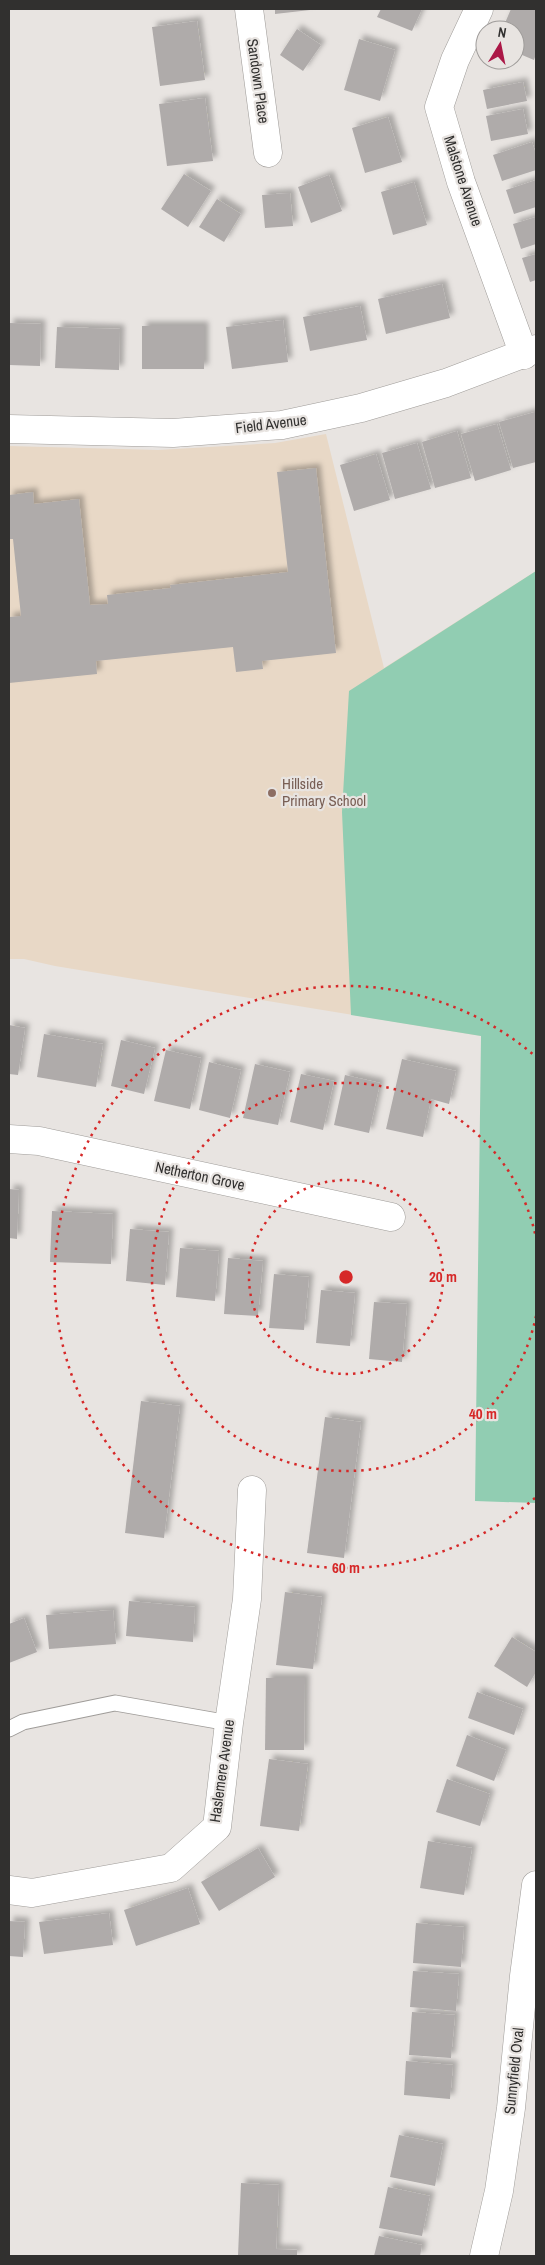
<svg xmlns="http://www.w3.org/2000/svg" width="545" height="2265" font-family="'Archivo Narrow',sans-serif">
<style>
.education{fill:#e8d8c6}
.green{fill:#91cdb2}
.building{fill:#afabaa;filter:url(#shadow)}
.lines{fill:none;stroke-linecap:round;stroke-linejoin:round}
.lane-casing{stroke:#9f9c99;stroke-width:17}
.street-casing{stroke:#9f9c99;stroke-width:29}
.lane{stroke:#fff;stroke-width:15}
.street{stroke:#fff;stroke-width:28}
.ring{fill:none;stroke:#d62828;stroke-width:2.5;stroke-dasharray:2.5 5}
.education-dot{fill:#8d6e63;stroke:#e8e4e1;stroke-width:2}
.labels{text-anchor:middle;stroke-width:4.5;stroke-linejoin:round;paint-order:stroke}
.street-label{font-size:15px;fill:#31302f;stroke:#e8e4e1}
.education-label{font-size:15px;fill:#785e54;stroke:#e8e4e1;text-anchor:start}
.centre{fill:#d62828;stroke:#e8e4e1;stroke-width:2.5}
.ring-label{font-size:15px;text-anchor:middle;font-weight:bold;fill:#d62828;stroke:#e8e4e1;stroke-width:4.5;stroke-linejoin:round;paint-order:stroke}
</style>
<defs>
<filter id="shadow"><feDropShadow dx="4.5" dy="-4.5" stdDeviation="2.5" flood-color="#0004"/></filter>
</defs>
<rect width="100%" height="100%" fill="#e8e4e1"/>
<!-- education -->
<path class="education" d="M326 434 384 668 536 571 481 1036 55 966 24 959H9V446L158 450 275 443Z"/>
<!-- green -->
<path class="green" d="M536 571V1503L475 1501 481 1036 351 1015 342 812 349 691Z"/>
<!-- building -->
<g class="building">
<path d="M275 9H310V10L275 14Z"/>
<path d="M381 9H422L412 31 377 17Z"/>
<path d="M511 9H536V54L534 60 515 52V30H502Z"/>
<path d="M197 21 205 80 160 86 152 27Z"/>
<path d="M297 29 321 45 303 71 280 55Z"/>
<path d="M359 39 395 50 380 101 344 90Z"/>
<path d="M523 82 527 101 487 109 483 90Z"/>
<path d="M205 98 213 161 167 166 159 104Z"/>
<path d="M523 109 528 134 491 141 486 116Z"/>
<path d="M388 117 402 162 365 173 352 128Z"/>
<path d="M532 142 536 154V170L502 181 493 155Z"/>
<path d="M184 174 211 191 188 227 161 209Z"/>
<path d="M329 175 342 211 311 223 298 187Z"/>
<path d="M536 180V207L514 214 506 190Z"/>
<path d="M414 182 427 225 393 235 381 192Z"/>
<path d="M290 193 293 226 265 228 262 195Z"/>
<path d="M217 199 241 214 224 242 199 227Z"/>
<path d="M536 217V244L521 249 513 224Z"/>
<path d="M536 254V280L530 282 522 258Z"/>
<path d="M442 284 450 318 386 334 378 299Z"/>
<path d="M360 306 367 340 310 351 303 317Z"/>
<path d="M283 320 288 362 232 369 226 327Z"/>
<path d="M9 323 41 324 40 366 9 365Z"/>
<rect x="142" y="326" width="62" height="43"/>
<path d="M57 327 120 329 119 370 55 368Z"/>
<path d="M535 412 536 462 513 468 499 422Z"/>
<path d="M497 424 511 470 475 481 461 434Z"/>
<path d="M457 431 471 478 435 488 422 442Z"/>
<path d="M417 443 431 489 395 499 382 453Z"/>
<path d="M376 454 390 500 354 511 340 465Z"/>
<path d="M316 468 336 653 262 661 263 669 236 672 233 647 96 661 97 674 9 683V617L21 616 13 539H9V495L33 492 34 504 79 499 90 605 108 604 107 595 171 588 170 585 288 572 277 472Z"/>
<path d="M9 1025 25 1028 18 1075 9 1074Z"/>
<path d="M44 1034 103 1044 96 1087 37 1077Z"/>
<path d="M121 1040 155 1048 144 1094 111 1086Z"/>
<path d="M166 1050 201 1058 190 1109 154 1101Z"/>
<path d="M402 1059 456 1071 449 1104 431 1099 423 1137 386 1129Z"/>
<path d="M209 1062 241 1070 230 1118 199 1110Z"/>
<path d="M255 1064 290 1072 278 1125 243 1118Z"/>
<path d="M301 1074 334 1081 323 1130 290 1122Z"/>
<path d="M345 1075 380 1083 369 1133 334 1125Z"/>
<path d="M9 1189 19 1190 17 1239 9 1238Z"/>
<path d="M52 1211 113 1214 111 1264 50 1262Z"/>
<path d="M130 1229 169 1232 165 1285 126 1281Z"/>
<path d="M180 1248 219 1251 215 1301 176 1297Z"/>
<path d="M228 1258 263 1261 258 1316 224 1314Z"/>
<path d="M274 1274 309 1277 304 1330 269 1328Z"/>
<path d="M321 1290 355 1293 350 1346 316 1343Z"/>
<path d="M374 1302 407 1304 402 1362 369 1359Z"/>
<path d="M141 1401 180 1406 164 1538 125 1533Z"/>
<path d="M325 1417 361 1422 344 1558 307 1553Z"/>
<path d="M285 1592 322 1597 313 1669 276 1665Z"/>
<path d="M129 1601 195 1607 193 1642 126 1636Z"/>
<path d="M113 1610 116 1644 49 1649 46 1615Z"/>
<path d="M24 1618 37 1652 9 1663V1624Z"/>
<path d="M512 1637 536 1652V1672L527 1687 494 1666Z"/>
<path d="M266 1678H305L304 1750H265Z"/>
<path d="M477 1692 523 1709 514 1735 468 1718Z"/>
<path d="M467 1735 506 1750 494 1781 456 1766Z"/>
<path d="M269 1759 308 1764 299 1831 260 1826Z"/>
<path d="M447 1779 490 1794 480 1826 436 1812Z"/>
<path d="M428 1841 472 1848 464 1895 420 1888Z"/>
<path d="M258 1848 275 1877 219 1911 201 1882Z"/>
<path d="M188 1888 200 1924 136 1946 124 1910Z"/>
<path d="M109 1913 113 1945 44 1954 39 1922Z"/>
<path d="M9 1921 25 1922 23 1957 9 1956Z"/>
<path d="M416 1923 464 1927 461 1967 413 1963Z"/>
<path d="M413 1971 459 1974 456 2011 410 2007Z"/>
<path d="M412 2012 455 2015 451 2058 409 2055Z"/>
<path d="M406 2061 453 2065 450 2099 404 2095Z"/>
<path d="M399 2135 443 2144 435 2186 390 2177Z"/>
<path d="M241 2183 279 2185 276 2249 297 2250V2256H238Z"/>
<path d="M388 2187 430 2196 422 2236 379 2228Z"/>
<path d="M379 2236 422 2245 420 2256H374Z"/>
</g>
<g class="lines">
<!-- lane casing -->
<g class="lane-casing">
<path id="lane" d="M9 1729 23 1722 115 1703 229 1723"/>
</g>
<!-- street casing -->
<g class="street-casing">
<g id="street">
<path d="M249 9 268 153"/>
<path d="M479 9 455 60 439 107 461 182 524 355"/>
<path d="M9 429 173 433 282 425 361 408 446 383 536 349"/>
<path d="M9 1139 39 1141 391 1217"/>
<path d="M9 1890 32 1893 171 1868 217 1827 229 1723 247 1599 252 1490"/>
<path d="M484 2256 499 2191 511 2108 524 1976 536 1885"/>
</g>
</g>
<!-- lane -->
<use href="#lane" class="lane"/>
<!-- street -->
<use href="#street" class="street"/>
</g>
<!-- distance rings -->
<g class="ring">
<circle cx="346" cy="1277" r="97"/>
<path d="M536 1316A194 194 0 1 1 536 1238"/>
<path d="M535 1498A291 291 0 1 1 535 1056"/>
</g>
<!-- markers -->
<circle class="education-dot" cx="272" cy="793" r="5"/>
<g class="labels">
<!-- street labels -->
<g class="street-label">
<text transform="translate(258 81) rotate(82)" y="5">Sandown Place</text>
<text transform="translate(463 181) rotate(72)" y="5">Malstone Avenue</text>
<text transform="translate(271 424) rotate(-7)" y="5">Field Avenue</text>
<text transform="translate(200 1176) rotate(12)" y="5">Netherton Grove</text>
<text transform="translate(222 1771) rotate(-82)" y="5">Haslemere Avenue</text>
<text transform="translate(514 2071) rotate(-84)" y="5">Sunnyfield Oval</text>
</g>
<!-- education labels -->
<g class="education-label">
<text x="282" y="789">Hillside<tspan x="282" dy="17">Primary School</tspan></text>
</g>
</g>
<circle cx="346" cy="1277" r="8" class="centre"/>
<g class="ring-label">
<text x="443" y="1282">20 m</text>
<text x="483" y="1419">40 m</text>
<text x="346" y="1573">60 m</text>
</g>
<!-- border -->
<rect width="545" height="2265" fill="none" stroke="#31302f" stroke-width="20"/>
<!-- north arrow -->
<g transform="translate(500 45) rotate(10)"><circle r="24" fill="#e8e4e1" stroke="#9f9c9a"/>
<path d="M0-4L9 19L0 12L-9 19Z" fill="#ab1746"/>
<text y="-8" font-size="14" font-weight="bold" text-anchor="middle" fill="#31302f">N</text>
</g>
</svg>
